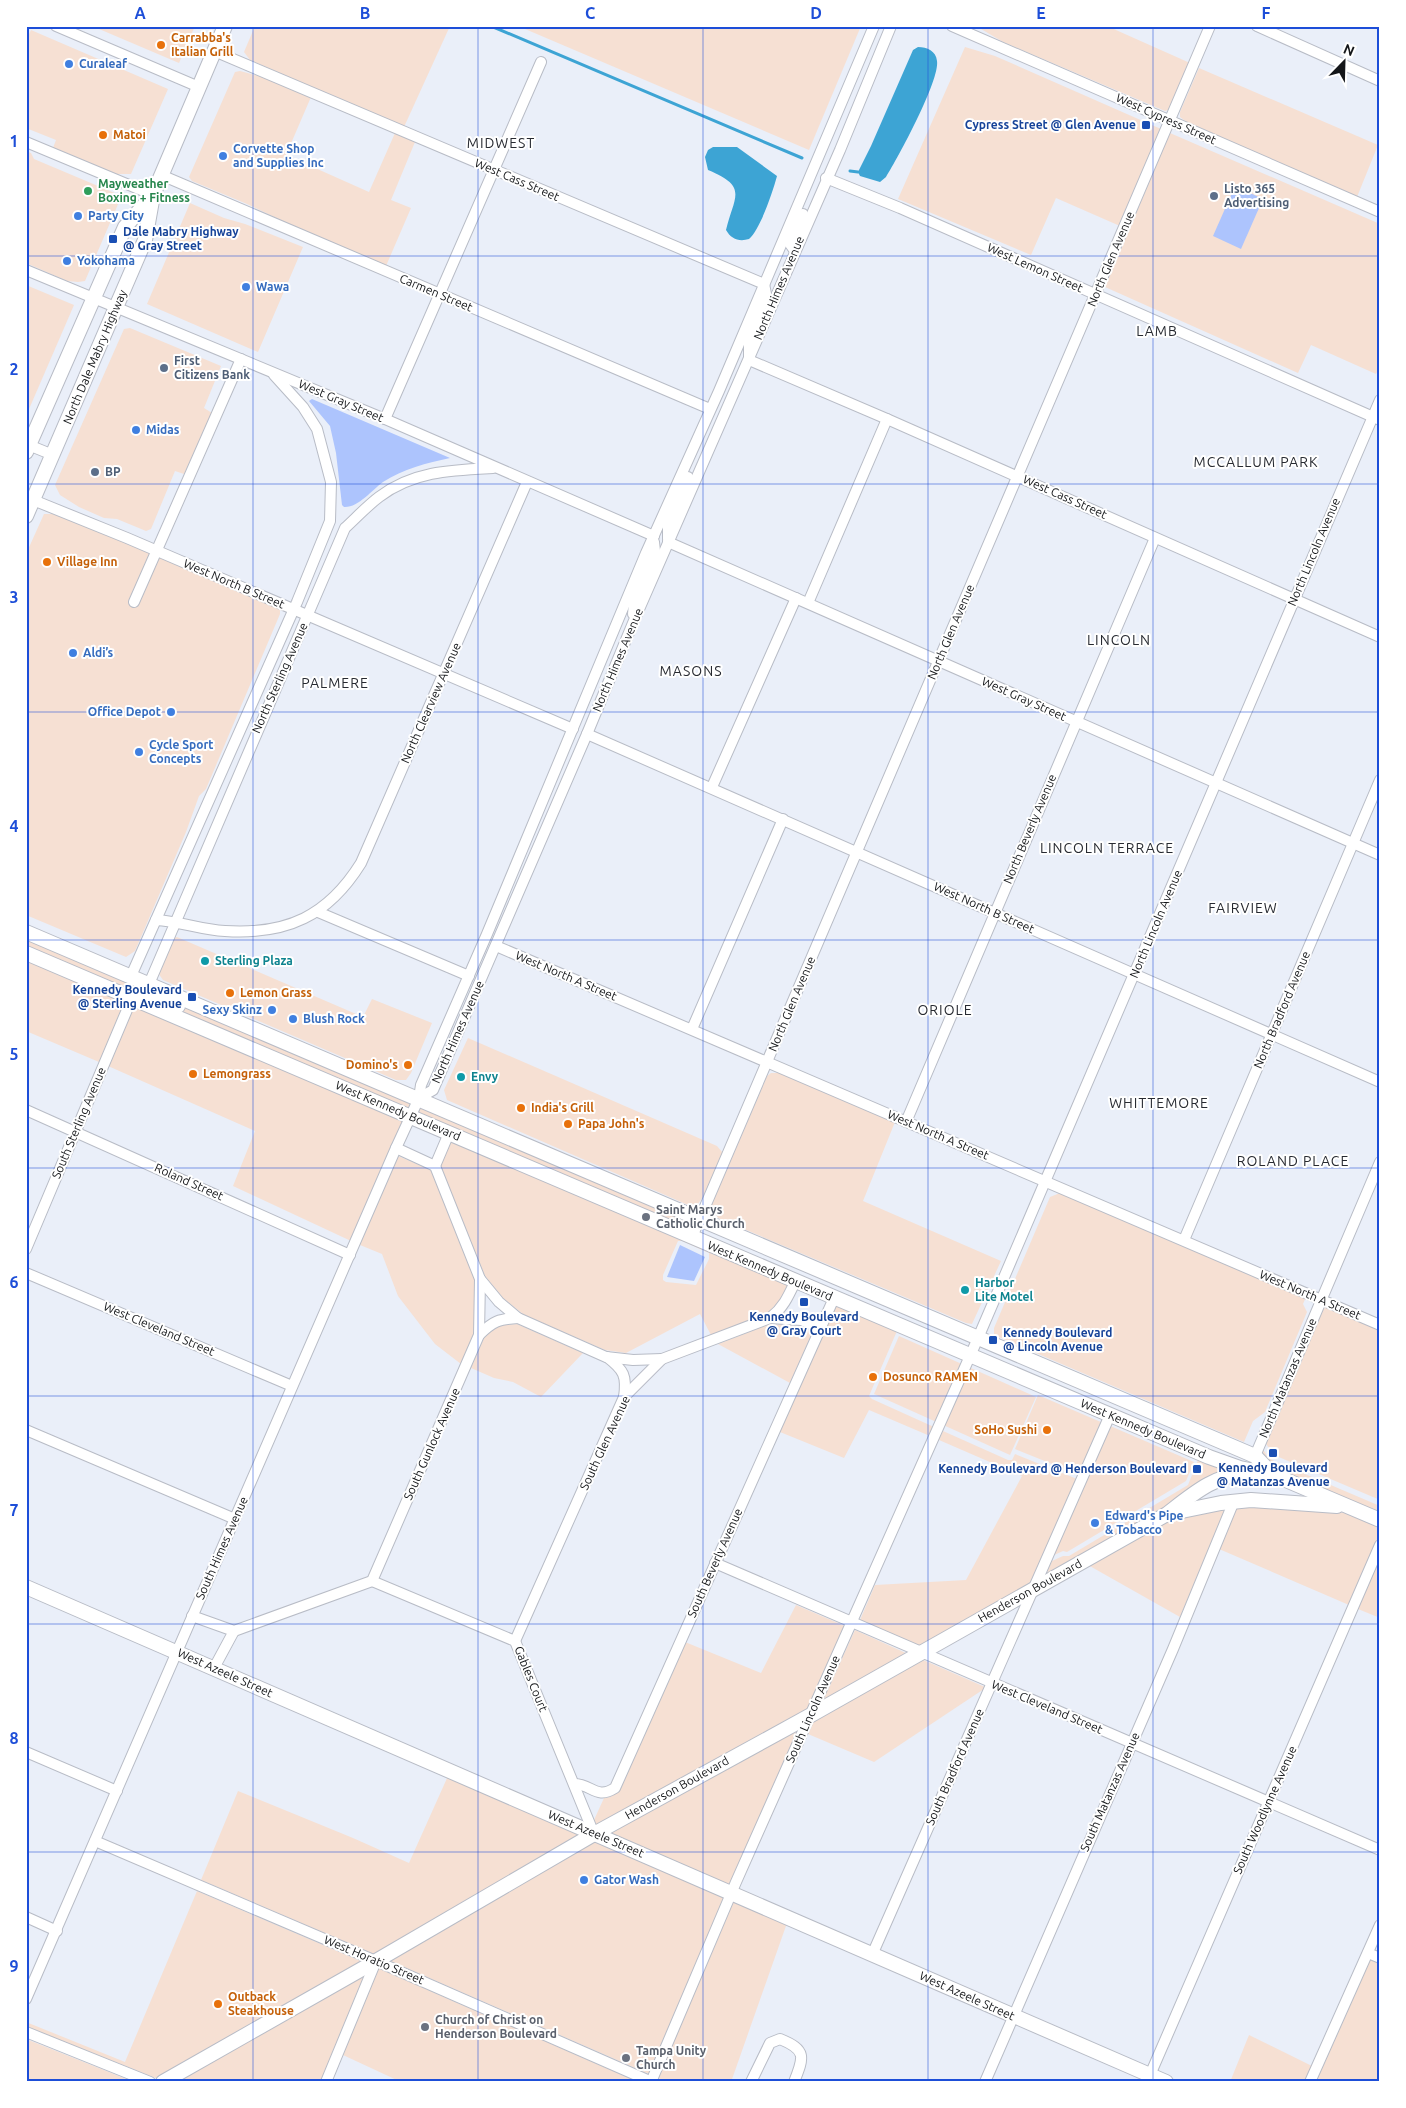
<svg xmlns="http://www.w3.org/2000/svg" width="1406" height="2108" font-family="Ubuntu,sans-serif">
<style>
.commercial{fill:#f6e0d3;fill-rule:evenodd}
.green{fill:#adc4fd}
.water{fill:#3da4d4}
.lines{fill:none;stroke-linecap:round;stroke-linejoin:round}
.stream{stroke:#3da4d4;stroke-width:3}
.minor-casing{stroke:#b8bcc6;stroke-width:12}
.major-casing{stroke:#b8bcc6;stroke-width:16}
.minor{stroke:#fff;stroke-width:10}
.major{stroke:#fff;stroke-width:14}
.grid{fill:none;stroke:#1d4ed8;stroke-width:1;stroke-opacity:0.55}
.food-dot{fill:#e8710a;stroke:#fff;stroke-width:2}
.shop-dot{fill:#3f7fe0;stroke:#fff;stroke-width:2}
.transit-dot{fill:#1a4fb4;stroke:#fff;stroke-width:2}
.leisure-dot{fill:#2e9e5b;stroke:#fff;stroke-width:2}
.service-dot{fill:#5c6f8a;stroke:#fff;stroke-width:2}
.culture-dot{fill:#0f9aa8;stroke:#fff;stroke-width:2}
.worship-dot{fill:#6b7280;stroke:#fff;stroke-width:2}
.labels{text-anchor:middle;stroke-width:4;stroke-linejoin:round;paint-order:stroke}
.food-label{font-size:12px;font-weight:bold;fill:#c56008;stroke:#fff;text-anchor:start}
.shop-label{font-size:12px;font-weight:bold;fill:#366cbe;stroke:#fff;text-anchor:start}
.street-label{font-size:12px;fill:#141619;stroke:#fff}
.transit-label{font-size:12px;font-weight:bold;fill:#164399;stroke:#fff;text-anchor:end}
.leisure-label{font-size:12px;font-weight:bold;fill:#27864d;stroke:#fff;text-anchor:start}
.service-label{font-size:12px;font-weight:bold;fill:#4e5e75;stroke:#fff;text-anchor:start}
.culture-label{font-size:12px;font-weight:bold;fill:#0d838f;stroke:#fff;text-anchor:start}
.worship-label{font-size:12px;font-weight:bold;fill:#5b616d;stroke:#fff;text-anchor:start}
.neighbourhood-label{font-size:14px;letter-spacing:1px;fill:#272a31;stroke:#fff}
.neatline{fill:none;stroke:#1d4ed8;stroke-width:2}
.grid-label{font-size:16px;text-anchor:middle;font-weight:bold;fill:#1d4ed8}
</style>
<rect width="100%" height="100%" fill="#eaeff9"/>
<!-- commercial -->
<g class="commercial">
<path d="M92 26H195L179 63Z"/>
<path d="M255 26H450L404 127 250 60 244 52Z"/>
<path d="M518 26H861L809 150Z"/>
<path d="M976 26H1107L1190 63 1172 104 1168 110 1165 111 1003 42Z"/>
<path d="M31 30 168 89 131 174H116L53 148 56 140 26 128V40Z"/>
<path d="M965 47 995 56 1161 129 1120 226 1056 198 1031 255 898 199Z"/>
<path d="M1199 68 1378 145 1357 197 1185 121 1180 117V112Z"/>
<path d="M240 71 262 77 311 97 286 155 369 192 395 133 415 142 391 200 411 208 386 266 322 240 247 204 192 181 189 177 235 72Z"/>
<path d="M1170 133 1380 224V366L1376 374 1311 345 1298 373 1105 287Z"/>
<path d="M26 151 31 153 34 159 117 194 122 195 85 281 78 282 67 281 26 263Z"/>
<path d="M190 203 224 218 245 224 303 247 258 352 147 304Z"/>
<path d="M26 285 74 305 26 416Z"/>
<path d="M130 328 221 366 204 408 212 413 184 474 175 471 151 529 146 531 117 519 104 518 79 507 60 495 55 485 124 329Z"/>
<path d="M44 514H53L83 524 280 609V614L206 789 199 796 186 832 135 951 126 957 26 915V554Z"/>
<path d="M177 937 363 1017 372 999 432 1023 411 1073 406 1080H396L163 980 158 973 174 938Z"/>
<path d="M26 938 126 980V990L26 947Z"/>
<path d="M26 960 125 1002 99 1062 26 1031Z"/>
<path d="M149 990 412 1102 408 1109 142 996Z"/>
<path d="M134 1006 403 1120 351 1241 233 1186 255 1131 108 1066Z"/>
<path d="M468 1038 717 1146 723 1153 705 1194 698 1204 688 1205 447 1100 444 1090Z"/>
<path d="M771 1073H781L895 1122 863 1201 1001 1261 972 1324 966 1323 718 1218 714 1212 711 1213V1206L767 1076Z"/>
<path d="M421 1106 693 1222 690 1230 418 1113Z"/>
<path d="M451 1140 788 1285 782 1298 768 1313 711 1335 700 1314 626 1353 605 1350 524 1315 503 1298 485 1276 440 1165ZM678 1241H682L709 1253V1259L696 1285 666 1282 663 1280V1275Z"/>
<path d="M398 1156 431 1170 474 1278V1333L461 1364 435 1344 398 1296 382 1254 360 1245Z"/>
<path d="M1060 1193 1066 1194 1306 1297 1303 1304 1307 1312 1265 1412 1253 1421 1244 1442 994 1335V1328L1050 1197Z"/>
<path d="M836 1305 897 1331 869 1396 872 1399 934 1427 930 1436 869 1410 844 1458 780 1432Z"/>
<path d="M1327 1307 1380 1329V1500L1274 1455 1266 1444 1320 1311Z"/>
<path d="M517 1324 583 1353 541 1397 513 1382 494 1378 471 1368 484 1338 493 1328 503 1325Z"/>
<path d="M770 1324 799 1326 813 1331 790 1383 718 1344Z"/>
<path d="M899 1336 1036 1397 1010 1455 874 1394Z"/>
<path d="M1038 1395 1194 1462 1186 1481 1067 1552 1063 1551 1052 1556 1087 1478 1015 1449Z"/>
<path d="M943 1431 1008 1460H1012L1015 1454 1077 1479 1030 1585 921 1647 860 1620 875 1585 966 1580 1022 1476 939 1440Z"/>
<path d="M1263 1449 1267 1456 1272 1460 1380 1506V1514L1276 1470 1261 1454Z"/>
<path d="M1198 1460 1230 1470 1045 1577 1052 1561 1063 1556H1069L1188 1485Z"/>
<path d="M1237 1506H1251L1347 1513 1380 1526V1532L1349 1605 1219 1549Z"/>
<path d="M1226 1508 1180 1617 1088 1565 1168 1520Z"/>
<path d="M1380 1558V1618L1358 1609Z"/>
<path d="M796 1605 845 1626 807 1711 597 1826 594 1820 604 1798 610 1797 620 1790 685 1642 761 1673Z"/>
<path d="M855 1630 908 1654 822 1702Z"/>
<path d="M921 1659 985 1687 984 1689 874 1762 808 1734 814 1719Z"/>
<path d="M800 1727 729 1886 607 1833Z"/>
<path d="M448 1776 582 1835 376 1955 201 1880 238 1791 353 1838 409 1863Z"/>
<path d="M594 1840 725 1897 649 2074 388 1960Z"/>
<path d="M197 1891 363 1962 158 2079 26 2026V2022L125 2062Z"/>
<path d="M734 1901 787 1923 731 2082H667L658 2078Z"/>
<path d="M1370 1960 1380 1964V2082H1316Z"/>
<path d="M378 1968 638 2082H401L343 2055Z"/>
<path d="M365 1973 321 2082H174Z"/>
<path d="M1249 2035 1312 2066 1305 2082H1230Z"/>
<path d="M26 2039 134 2082H26Z"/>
</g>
<!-- green -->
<g class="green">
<path d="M1235 186 1263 199 1241 249 1213 236Z"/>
<path d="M312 399 450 458C427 463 403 469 383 482 372 490 358 508 344 507L342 505 336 453 330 426 309 401Z"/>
<path d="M680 1245 705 1257 694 1281 667 1277Z"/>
</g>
<!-- water -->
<g class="water">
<path d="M918 47C927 47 936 51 937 61 940 80 898 158 886 177L880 182 860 176 858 172 871 146 913 50Z"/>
<path d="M713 147H737L777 176C773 191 760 230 749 239 739 242 731 239 726 230 734 196 749 187 708 170L705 157 708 150Z"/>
</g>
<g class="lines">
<!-- stream -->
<g class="stream">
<path d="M491 26 802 158"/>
<path d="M850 171 858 172"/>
</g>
<!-- minor casing -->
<g class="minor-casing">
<g id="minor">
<path d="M56 26 199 87"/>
<path d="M952 26 1380 212"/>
<path d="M1257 26 1380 81"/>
<path d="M214 51 764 284 766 294 749 338V360L887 419 1380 637"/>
<path d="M26 142 153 195"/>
<path d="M161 175 710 409"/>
<path d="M826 178 900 208 1380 420"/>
<path d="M795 251 790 244 803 214"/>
<path d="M26 270 385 419 654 536"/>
<path d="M385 419 541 62"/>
<path d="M26 444 53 455"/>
<path d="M33 500 127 538 573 729"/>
<path d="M668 539V523L688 477"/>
<path d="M668 542 1380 855"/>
<path d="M134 602 241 359"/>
<path d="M808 603 887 419"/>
<path d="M633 614 634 604 655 551 654 542"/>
<path d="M587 734 1380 1082"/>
<path d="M712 787 796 598"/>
<path d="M318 912 469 976"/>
<path d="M156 920C179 921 201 930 225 931 287 935 328 916 361 863L527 482"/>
<path d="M496 946 1380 1325"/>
<path d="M131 976 297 602 330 521 331 482 317 429 303 407 274 375"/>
<path d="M149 984 345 528C356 518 367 506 379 497 413 471 452 470 493 468"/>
<path d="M692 1029 783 819"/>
<path d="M419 1098 433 1090 587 734 633 623 840 150 891 26"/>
<path d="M26 1110 350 1255"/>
<path d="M906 1122 1155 538"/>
<path d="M435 1166 449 1133"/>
<path d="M692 1237 1210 26"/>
<path d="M1184 1240 1380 780"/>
<path d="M26 1249 132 998"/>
<path d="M26 1273 292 1386"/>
<path d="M480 1279 499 1302 518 1318 606 1357 633 1360 662 1359"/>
<path d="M770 1318 801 1320 820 1328"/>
<path d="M479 1335C493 1321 499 1319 518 1318"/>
<path d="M607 1357C624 1370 627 1376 624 1397"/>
<path d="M26 1430 235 1519"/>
<path d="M1255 1456 1380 1162"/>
<path d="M715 1563 1380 1850"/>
<path d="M372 1581 515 1641 594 1834"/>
<path d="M192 1616 234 1631 372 1581 479 1335 480 1279 435 1166 396 1148"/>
<path d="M515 1641 624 1397 662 1359 770 1318C783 1308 788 1297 795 1282"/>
<path d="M214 1668 234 1631"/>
<path d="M26 1752 117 1791"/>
<path d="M574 1784C592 1784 596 1800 615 1788L834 1298"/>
<path d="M95 1841 376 1961 652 2082"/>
<path d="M26 1917 57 1931"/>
<path d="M1368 1953 1380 1958"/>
<path d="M872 1955 1110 1415"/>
<path d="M26 1999 396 1148 419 1098 421 1085 487 934 646 553 719 391 874 26"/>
<path d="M26 2032 150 2082"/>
<path d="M1150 2075 1380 1545"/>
<path d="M326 2082 376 1961"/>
<path d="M651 2082 736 1882 978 1338 1380 400"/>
<path d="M751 2082 770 2043 780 2039C807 2050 804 2057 794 2082"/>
<path d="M985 2082 1173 1649 1234 1501"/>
<path d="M1310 2082 1380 1925"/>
</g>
</g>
<!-- major casing -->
<g class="major-casing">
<g id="major">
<path d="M26 452 125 227 152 196"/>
<path d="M26 516 145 240 153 195 225 26"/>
<path d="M26 932 1255 1456 1273 1475"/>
<path d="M26 953 1209 1457 1240 1468 1274 1475 1380 1520"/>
<path d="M132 998C149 992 162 1000 178 1006"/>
<path d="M1172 1513 1221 1503 1251 1500 1337 1506"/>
<path d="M26 1587 1166 2082"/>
<path d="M163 2082 376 1961 594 1834 811 1715 1167 1514C1193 1494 1214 1475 1248 1473"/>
</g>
</g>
<!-- minor -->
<use href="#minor" class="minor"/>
<!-- major -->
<use href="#major" class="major"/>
</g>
<!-- grid -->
<path class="grid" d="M253 26V2082M478 26V2082M703 26V2082M928 26V2082M1153 26V2082M26 256H1380M26 484H1380M26 712H1380M26 940H1380M26 1168H1380M26 1396H1380M26 1624H1380M26 1852H1380"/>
<!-- markers -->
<g class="food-dot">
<circle cx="161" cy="45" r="5"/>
<circle cx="103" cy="135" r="5"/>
<circle cx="47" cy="562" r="5"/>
<circle cx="230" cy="993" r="5"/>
<circle cx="408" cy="1065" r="5"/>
<circle cx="193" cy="1074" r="5"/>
<circle cx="521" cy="1108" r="5"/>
<circle cx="568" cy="1124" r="5"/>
<circle cx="873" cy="1377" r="5"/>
<circle cx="1047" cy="1430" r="5"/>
<circle cx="218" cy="2004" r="5"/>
</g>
<g class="shop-dot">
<circle cx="69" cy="64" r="5"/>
<circle cx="223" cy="156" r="5"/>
<circle cx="78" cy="216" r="5"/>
<circle cx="67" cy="261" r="5"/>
<circle cx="246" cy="287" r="5"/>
<circle cx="136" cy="430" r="5"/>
<circle cx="73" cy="653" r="5"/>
<circle cx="171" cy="712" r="5"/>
<circle cx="139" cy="752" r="5"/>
<circle cx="272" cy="1010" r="5"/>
<circle cx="293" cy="1019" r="5"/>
<circle cx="1095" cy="1523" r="5"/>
<circle cx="584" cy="1880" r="5"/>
</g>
<g class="transit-dot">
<rect x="1141" y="120" width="10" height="10" rx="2.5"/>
<rect x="108" y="234" width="10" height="10" rx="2.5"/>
<rect x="187" y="992" width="10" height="10" rx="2.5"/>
<rect x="799" y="1297" width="10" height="10" rx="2.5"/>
<rect x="988" y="1335" width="10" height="10" rx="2.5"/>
<rect x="1268" y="1448" width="10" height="10" rx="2.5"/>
<rect x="1192" y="1464" width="10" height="10" rx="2.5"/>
</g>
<circle class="leisure-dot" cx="88" cy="191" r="5"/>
<g class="service-dot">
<circle cx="1214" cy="196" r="5"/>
<circle cx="164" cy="368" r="5"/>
<circle cx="95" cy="472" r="5"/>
</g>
<g class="culture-dot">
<circle cx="205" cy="961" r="5"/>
<circle cx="461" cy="1077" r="5"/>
<circle cx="965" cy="1290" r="5"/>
</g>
<g class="worship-dot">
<circle cx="646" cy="1217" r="5"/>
<circle cx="425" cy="2027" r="5"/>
<circle cx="626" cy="2058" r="5"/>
</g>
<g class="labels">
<!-- food labels -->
<g class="food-label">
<text x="171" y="42">Carrabba's<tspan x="171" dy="14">Italian Grill</tspan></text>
<text x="113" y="139">Matoi</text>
<text x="57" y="566">Village Inn</text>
<text x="240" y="997">Lemon Grass</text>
<text x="398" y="1069" text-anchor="end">Domino's</text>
<text x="203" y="1078">Lemongrass</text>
<text x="531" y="1112">India's Grill</text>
<text x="578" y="1128">Papa John's</text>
<text x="883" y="1381">Dosunco RAMEN</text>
<text x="1037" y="1434" text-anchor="end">SoHo Sushi</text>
<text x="228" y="2001">Outback<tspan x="228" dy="14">Steakhouse</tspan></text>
</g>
<!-- shop labels -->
<g class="shop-label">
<text x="79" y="68">Curaleaf</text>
<text x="233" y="153">Corvette Shop<tspan x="233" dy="14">and Supplies Inc</tspan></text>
<text x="88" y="220">Party City</text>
<text x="77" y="265">Yokohama</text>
<text x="256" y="291">Wawa</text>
<text x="146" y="434">Midas</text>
<text x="83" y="657">Aldi’s</text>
<text x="161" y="716" text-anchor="end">Office Depot</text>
<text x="149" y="749">Cycle Sport<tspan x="149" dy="14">Concepts</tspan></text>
<text x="262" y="1014" text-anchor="end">Sexy Skinz</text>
<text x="303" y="1023">Blush Rock</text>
<text x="1105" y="1520">Edward's Pipe<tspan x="1105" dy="14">&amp; Tobacco</tspan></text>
<text x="594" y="1884">Gator Wash</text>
</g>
<!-- street labels -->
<g class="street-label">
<text transform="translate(1166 119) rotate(24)" y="4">West Cypress Street</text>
<text transform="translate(517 180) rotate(23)" y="4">West Cass Street</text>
<text transform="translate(1111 259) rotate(-67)" y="4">North Glen Avenue</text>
<text transform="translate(1035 268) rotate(24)" y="4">West Lemon Street</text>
<text transform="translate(779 288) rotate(-67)" y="4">North Himes Avenue</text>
<text transform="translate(436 293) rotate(23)" y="4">Carmen Street</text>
<text transform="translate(95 357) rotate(-67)" y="4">North Dale Mabry Highway</text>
<text transform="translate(341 401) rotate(23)" y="4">West Gray Street</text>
<text transform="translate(1065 497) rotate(24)" y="4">West Cass Street</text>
<text transform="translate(1314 552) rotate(-67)" y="4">North Lincoln Avenue</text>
<text transform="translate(234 584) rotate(23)" y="4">West North B Street</text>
<text transform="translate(951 632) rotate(-67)" y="4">North Glen Avenue</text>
<text transform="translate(618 660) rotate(-67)" y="4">North Himes Avenue</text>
<text transform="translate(280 678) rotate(-66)" y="4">North Sterling Avenue</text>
<text transform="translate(1024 699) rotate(24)" y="4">West Gray Street</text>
<text transform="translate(431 703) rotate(-66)" y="4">North Clearview Avenue</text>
<text transform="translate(1030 829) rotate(-67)" y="4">North Beverly Avenue</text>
<text transform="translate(984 908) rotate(24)" y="4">West North B Street</text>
<text transform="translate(1156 924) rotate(-67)" y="4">North Lincoln Avenue</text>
<text transform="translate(566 976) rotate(23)" y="4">West North A Street</text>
<text transform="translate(792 1004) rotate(-67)" y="4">North Glen Avenue</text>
<text transform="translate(1282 1010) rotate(-67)" y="4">North Bradford Avenue</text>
<text transform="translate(458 1032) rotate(-66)" y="4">North Himes Avenue</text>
<text transform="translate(398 1111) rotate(23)" y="4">West Kennedy Boulevard</text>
<text transform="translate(79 1123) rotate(-67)" y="4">South Sterling Avenue</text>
<text transform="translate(938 1135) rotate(23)" y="4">West North A Street</text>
<text transform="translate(189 1182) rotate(24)" y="4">Roland Street</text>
<text transform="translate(770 1271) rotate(23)" y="4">West Kennedy Boulevard</text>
<text transform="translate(1310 1295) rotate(23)" y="4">West North A Street</text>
<text transform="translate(159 1329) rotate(23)" y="4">West Cleveland Street</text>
<text transform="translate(1288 1378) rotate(-67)" y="4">North Matanzas Avenue</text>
<text transform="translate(1143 1429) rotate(23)" y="4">West Kennedy Boulevard</text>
<text transform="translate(605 1443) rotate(-65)" y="4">South Glen Avenue</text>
<text transform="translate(432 1444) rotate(-66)" y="4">South Gunlock Avenue</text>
<text transform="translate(222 1548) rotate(-66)" y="4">South Himes Avenue</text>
<text transform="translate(715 1563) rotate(-66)" y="4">South Beverly Avenue</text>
<text transform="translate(1030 1591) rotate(-29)" y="4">Henderson Boulevard</text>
<text transform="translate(225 1673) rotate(24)" y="4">West Azeele Street</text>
<text transform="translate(531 1679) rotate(68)" y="4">Gables Court</text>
<text transform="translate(1047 1707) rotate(23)" y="4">West Cleveland Street</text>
<text transform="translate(813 1709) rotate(-66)" y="4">South Lincoln Avenue</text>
<text transform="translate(955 1767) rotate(-66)" y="4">South Bradford Avenue</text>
<text transform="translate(677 1788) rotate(-29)" y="4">Henderson Boulevard</text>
<text transform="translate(1110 1792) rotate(-66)" y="4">South Matanzas Avenue</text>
<text transform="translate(1265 1810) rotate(-66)" y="4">South Woodlynne Avenue</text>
<text transform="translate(596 1834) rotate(23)" y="4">West Azeele Street</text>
<text transform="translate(374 1960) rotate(23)" y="4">West Horatio Street</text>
<text transform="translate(967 1996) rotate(24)" y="4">West Azeele Street</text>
</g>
<!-- transit labels -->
<g class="transit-label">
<text x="1136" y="129">Cypress Street @ Glen Avenue</text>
<text x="123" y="236" text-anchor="start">Dale Mabry Highway<tspan x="123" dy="14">@ Gray Street</tspan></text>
<text x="182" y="994">Kennedy Boulevard<tspan x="182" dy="14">@ Sterling Avenue</tspan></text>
<text x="804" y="1321" text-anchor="middle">Kennedy Boulevard<tspan x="804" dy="14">@ Gray Court</tspan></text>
<text x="1003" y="1337" text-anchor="start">Kennedy Boulevard<tspan x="1003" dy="14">@ Lincoln Avenue</tspan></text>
<text x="1273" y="1472" text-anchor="middle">Kennedy Boulevard<tspan x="1273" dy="14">@ Matanzas Avenue</tspan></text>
<text x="1187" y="1473">Kennedy Boulevard @ Henderson Boulevard</text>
</g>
<!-- leisure labels -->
<g class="leisure-label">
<text x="98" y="188">Mayweather<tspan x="98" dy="14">Boxing + Fitness</tspan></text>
</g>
<!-- service labels -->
<g class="service-label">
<text x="1224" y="193">Listo 365<tspan x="1224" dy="14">Advertising</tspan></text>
<text x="174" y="365">First<tspan x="174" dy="14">Citizens Bank</tspan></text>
<text x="105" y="476">BP</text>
</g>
<!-- culture labels -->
<g class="culture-label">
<text x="215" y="965">Sterling Plaza</text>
<text x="471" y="1081">Envy</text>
<text x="975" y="1287">Harbor<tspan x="975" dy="14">Lite Motel</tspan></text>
</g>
<!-- worship labels -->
<g class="worship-label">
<text x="656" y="1214">Saint Marys<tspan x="656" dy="14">Catholic Church</tspan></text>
<text x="435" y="2024">Church of Christ on<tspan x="435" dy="14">Henderson Boulevard</tspan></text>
<text x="636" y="2055">Tampa Unity<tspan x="636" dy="14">Church</tspan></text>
</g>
<!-- neighbourhood labels -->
<g class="neighbourhood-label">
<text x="501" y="148">MIDWEST</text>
<text x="1157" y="336">LAMB</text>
<text x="1256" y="467">MCCALLUM PARK</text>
<text x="1119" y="645">LINCOLN</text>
<text x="691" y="676">MASONS</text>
<text x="335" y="688">PALMERE</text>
<text x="1107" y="853">LINCOLN TERRACE</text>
<text x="1243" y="913">FAIRVIEW</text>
<text x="945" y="1015">ORIOLE</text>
<text x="1159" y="1108">WHITTEMORE</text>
<text x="1293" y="1166">ROLAND PLACE</text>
</g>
</g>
<!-- border -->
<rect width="1406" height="2108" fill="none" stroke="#ffffff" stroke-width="55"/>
<!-- north arrow -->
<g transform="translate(1344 62) rotate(23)" stroke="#ffffff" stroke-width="4" paint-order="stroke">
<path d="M0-4L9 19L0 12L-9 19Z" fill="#141619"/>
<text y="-8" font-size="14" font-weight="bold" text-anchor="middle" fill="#141619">N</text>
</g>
<rect x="28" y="28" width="1350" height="2052" class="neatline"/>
<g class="grid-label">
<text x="140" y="19">A</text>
<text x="365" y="19">B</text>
<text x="590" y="19">C</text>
<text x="816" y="19">D</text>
<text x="1041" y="19">E</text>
<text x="1266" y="19">F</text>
<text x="14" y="147">1</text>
<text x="14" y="375">2</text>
<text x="14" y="603">3</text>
<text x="14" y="832">4</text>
<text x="14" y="1060">5</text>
<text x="14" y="1288">6</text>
<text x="14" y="1516">7</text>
<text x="14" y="1744">8</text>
<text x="14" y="1972">9</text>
</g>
</svg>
